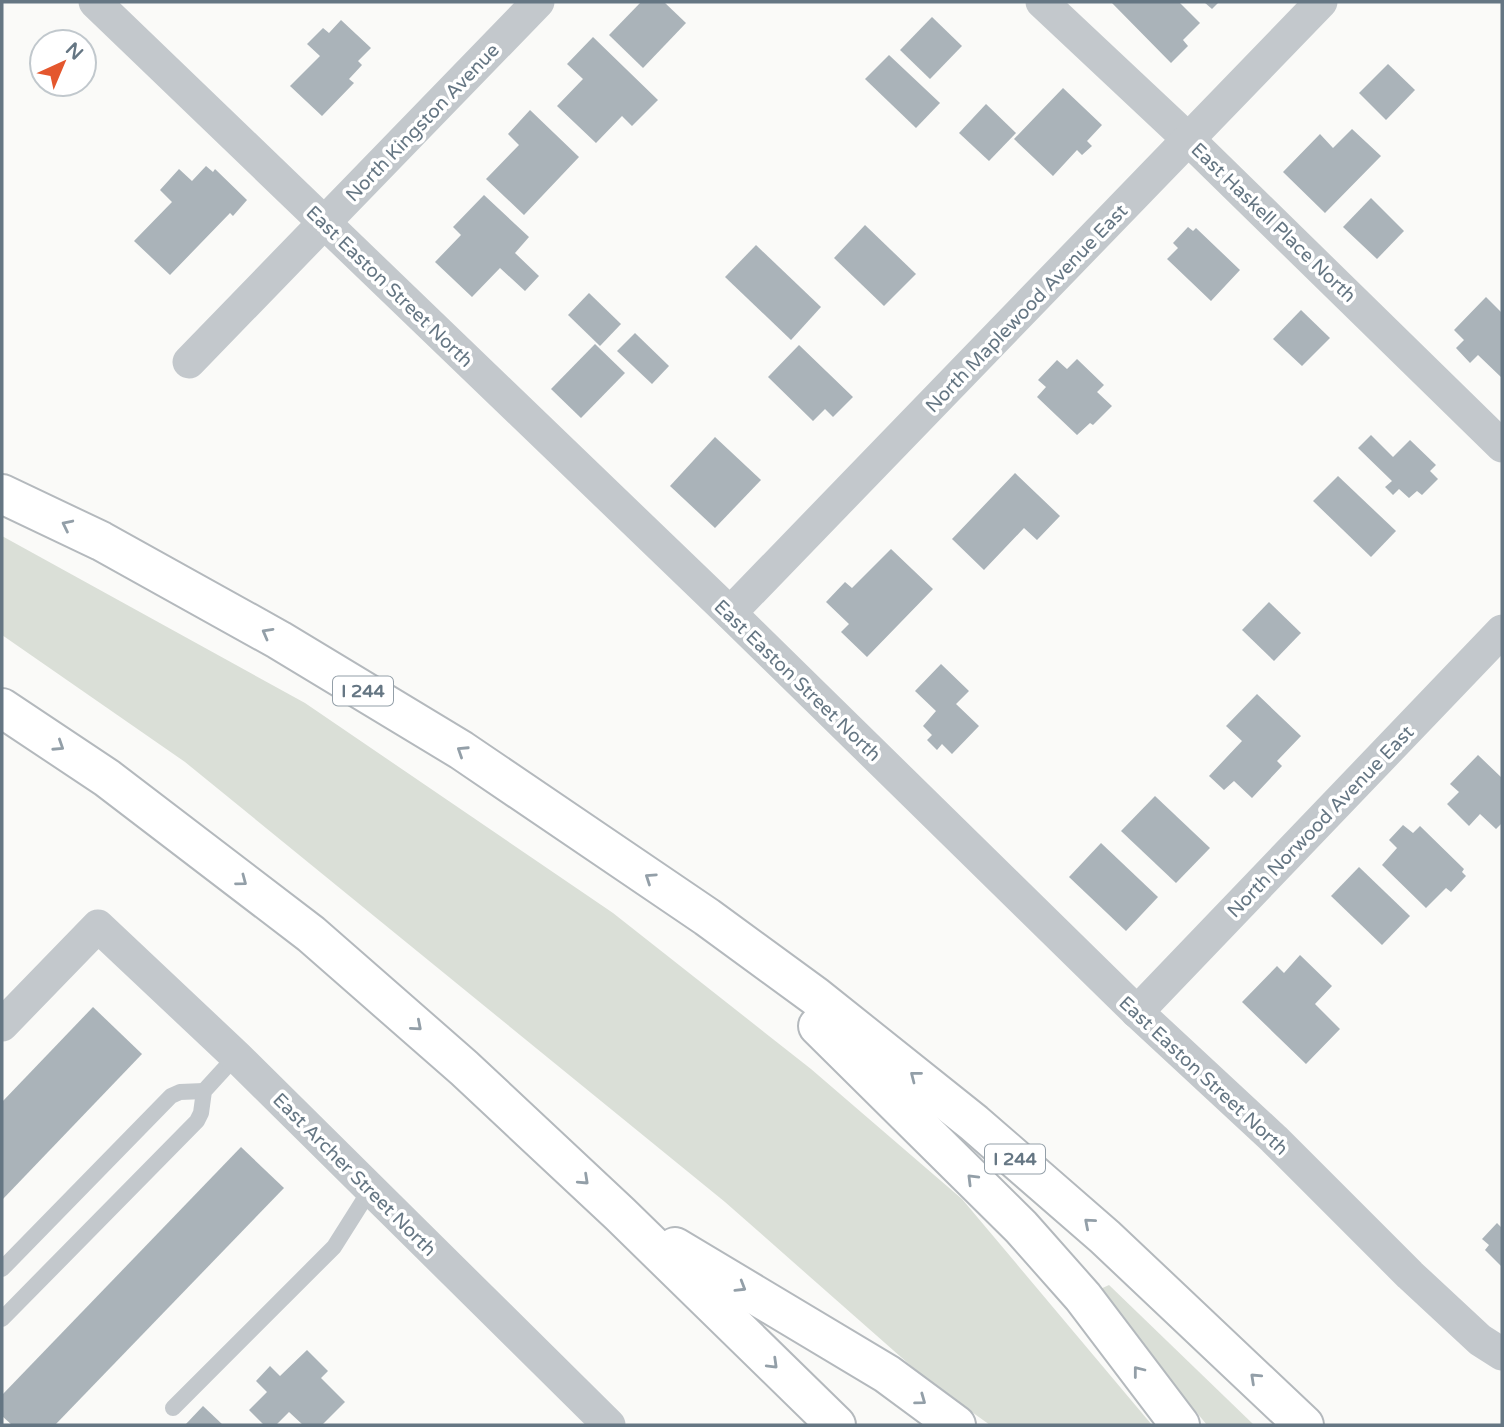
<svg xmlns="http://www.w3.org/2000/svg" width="1504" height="1427" font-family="'Varela Round',sans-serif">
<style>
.green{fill:#dadfd7}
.building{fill:#aab3b9}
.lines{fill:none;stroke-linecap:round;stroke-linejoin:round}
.highway-casing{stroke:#b4b9bd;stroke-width:42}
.lane{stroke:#c3c8cc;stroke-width:16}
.street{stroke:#c3c8cc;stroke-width:33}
.highway{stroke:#fff;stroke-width:38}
.oneway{stroke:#939fa8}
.labels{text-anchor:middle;stroke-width:7;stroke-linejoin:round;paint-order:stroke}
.shield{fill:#fff;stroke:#939fa8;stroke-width:2}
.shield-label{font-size:18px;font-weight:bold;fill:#657683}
.street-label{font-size:19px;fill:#657683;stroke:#fff}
</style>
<rect width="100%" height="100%" fill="#fafaf8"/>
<!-- green -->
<g class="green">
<path d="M2 536 305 703 613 913 811 1069 962 1199 1152 1425H990L927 1380 725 1202 185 762 2 635Z"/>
<path d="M1109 1285 1254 1425H1207L1096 1291Z"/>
</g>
<!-- building -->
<g class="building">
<path d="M641 2H664L686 23 643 68 609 35Z"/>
<path d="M1111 2H1179L1200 23 1183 40 1188 46 1171 63Z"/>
<path d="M1204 2H1219L1212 9Z"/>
<path d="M932 17 962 46 930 79 900 50Z"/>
<path d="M341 20 371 48 358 61 362 65 349 79 354 83 322 116 290 86 320 56 307 44 323 28 329 33Z"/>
<path d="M593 37 658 100 632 126 622 116 596 143 557 106 583 79 567 64Z"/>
<path d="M889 55 940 103 916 128 865 79Z"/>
<path d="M1388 64 1415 90 1386 120 1359 93Z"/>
<path d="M1063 88 1102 125 1087 141 1092 146 1082 155 1077 150 1053 176 1014 139Z"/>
<path d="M986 104 1016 133 989 161 959 133Z"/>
<path d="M530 110 579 157 524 215 486 179 519 145 508 134Z"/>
<path d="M1352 129 1381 156 1325 213 1283 172 1320 134 1333 148Z"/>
<path d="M206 166 213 172 215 169 247 200 233 216 230 213 170 275 134 241 172 202 160 190 179 169 192 181Z"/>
<path d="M484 195 529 237 515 253 539 276 525 291 500 268 472 297 435 262 461 235 453 227Z"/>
<path d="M1371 198 1404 231 1377 259 1343 227Z"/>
<path d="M865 225 916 274 884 306 834 258Z"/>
<path d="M1188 227 1193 231 1196 228 1240 270 1211 301 1167 259 1178 248 1173 243Z"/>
<path d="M756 245 821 307 791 340 725 277Z"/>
<path d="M589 293 621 324 600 346 568 315Z"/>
<path d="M1486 297 1502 313V378L1478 355 1470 363 1456 348 1464 340 1454 330Z"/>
<path d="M1301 310 1330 338 1302 366 1273 339Z"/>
<path d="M635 333 669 366 652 384 617 351Z"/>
<path d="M595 344 625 373 581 418 551 389Z"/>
<path d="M799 345 853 397 833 417 825 409 813 421 768 377Z"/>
<path d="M1077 359 1104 385 1097 392 1112 406 1093 425 1090 423 1077 435 1037 397 1046 387 1038 380 1057 360 1067 369Z"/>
<path d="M1371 435 1393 457 1410 440 1436 465 1430 471 1438 479 1422 495 1417 491 1409 498 1399 489 1393 495 1385 487 1392 481 1358 448Z"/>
<path d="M715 437 761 480 715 528 670 486Z"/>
<path d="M1015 473 1060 516 1037 540 1024 528 984 570 952 539Z"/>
<path d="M1338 476 1396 531 1371 557 1313 501Z"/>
<path d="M891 549 933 589 867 657 841 632 849 624 826 602 845 582 852 588Z"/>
<path d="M1269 602 1301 633 1274 661 1242 630Z"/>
<path d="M941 664 969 691 956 704 979 726 952 754 942 744 937 750 927 740 932 735 923 726 936 711 915 691Z"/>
<path d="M1257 694 1301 736 1277 761 1282 766 1252 798 1234 781 1224 790 1209 776 1242 741 1226 726Z"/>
<path d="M1478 755 1502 778V823L1496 829 1480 814 1469 826 1447 804 1459 792 1450 784Z"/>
<path d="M1155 796 1210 848 1176 883 1121 831Z"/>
<path d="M1403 825 1413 833 1420 826 1464 869 1462 872 1466 876 1451 892 1446 888 1426 908 1382 865 1397 848 1389 840Z"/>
<path d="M1101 843 1158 897 1126 931 1069 877Z"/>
<path d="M1359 867 1410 916 1382 945 1331 896Z"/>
<path d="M1300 955 1332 986 1315 1004 1340 1029 1306 1064 1242 1002 1277 966 1284 973Z"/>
<path d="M93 1007 142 1054 2 1200V1102Z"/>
<path d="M241 1147 284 1188 55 1425H12L2 1416V1395Z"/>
<path d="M1497 1223 1502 1228V1267L1485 1250 1489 1245 1482 1239Z"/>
<path d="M307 1350 328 1371 321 1378 345 1402 322 1425H303L289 1412 276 1425H264L249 1410 267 1392 256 1381 270 1366 280 1376Z"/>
<path d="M203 1406 223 1425H185Z"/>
</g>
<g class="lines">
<!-- highway casing -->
<g class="highway-casing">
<g id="highway">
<path d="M2 494 101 541 279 640 461 750 707 917 815 996 974 1123 1105 1237 1304 1425"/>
<path d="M2 708 107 778 311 934 464 1068 620 1214 836 1425"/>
<path d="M818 1026 1021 1227 1083 1297 1180 1425"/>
<path d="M675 1247 887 1374 956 1425"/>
</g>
</g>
<!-- lane -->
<g class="lane">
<path d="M2 1269 171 1096 180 1092 204 1091"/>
<path d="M2 1319 197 1121 201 1113 204 1091 236 1056"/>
<path d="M173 1408 334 1247 370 1190"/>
</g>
<!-- street -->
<g class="street">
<path d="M95 2 730 613 1137 1012 1274 1139 1410 1275 1480 1340 1502 1354"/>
<path d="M1042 2 1188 139 1502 446"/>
<path d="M189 362 538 2"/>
<path d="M730 613 1321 2"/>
<path d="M1137 1012 1502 631"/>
<path d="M2 1025 98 926 236 1056 609 1425"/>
</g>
<!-- highway -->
<use href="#highway" class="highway"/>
</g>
<!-- one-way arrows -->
<defs><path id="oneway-chevron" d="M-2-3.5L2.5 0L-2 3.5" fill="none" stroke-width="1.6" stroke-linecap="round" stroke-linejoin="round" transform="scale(1.75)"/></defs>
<g class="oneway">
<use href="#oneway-chevron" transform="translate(67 525) rotate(-154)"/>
<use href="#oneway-chevron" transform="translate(267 633) rotate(-151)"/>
<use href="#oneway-chevron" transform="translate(59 746) rotate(33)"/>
<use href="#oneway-chevron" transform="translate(462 751) rotate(-147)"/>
<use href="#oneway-chevron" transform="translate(650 878) rotate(-146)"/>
<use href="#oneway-chevron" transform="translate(242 881) rotate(37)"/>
<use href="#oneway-chevron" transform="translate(417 1026) rotate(41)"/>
<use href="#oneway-chevron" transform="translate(915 1076) rotate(-142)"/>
<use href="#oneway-chevron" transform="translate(972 1179) rotate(-135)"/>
<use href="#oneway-chevron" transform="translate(584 1180) rotate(43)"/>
<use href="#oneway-chevron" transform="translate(1089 1223) rotate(-139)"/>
<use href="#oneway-chevron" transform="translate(741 1287) rotate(31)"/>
<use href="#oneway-chevron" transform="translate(773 1364) rotate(44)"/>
<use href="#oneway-chevron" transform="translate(1138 1371) rotate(-128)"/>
<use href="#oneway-chevron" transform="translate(1255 1378) rotate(-137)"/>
<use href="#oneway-chevron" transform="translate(921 1400) rotate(36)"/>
</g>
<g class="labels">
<!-- shield labels -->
<g class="shield">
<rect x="333" y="676.5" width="60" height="29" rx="5"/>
<rect x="985" y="1144.5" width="60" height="29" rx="5"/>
</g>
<g class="shield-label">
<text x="363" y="697">I 244</text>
<text x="1015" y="1165">I 244</text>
</g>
<!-- street labels -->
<g class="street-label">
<text transform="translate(422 122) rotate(-46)" y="7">North Kingston Avenue</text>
<text transform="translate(1274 222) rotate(44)" y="7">East Haskell Place North</text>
<text transform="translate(390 286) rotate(44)" y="7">East Easton Street North</text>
<text transform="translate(1026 308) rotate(-46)" y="7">North Maplewood Avenue East</text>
<text transform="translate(798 680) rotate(44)" y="7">East Easton Street North</text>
<text transform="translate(1320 821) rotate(-46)" y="7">North Norwood Avenue East</text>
<text transform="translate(1204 1075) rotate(43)" y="7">East Easton Street North</text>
<text transform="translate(355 1174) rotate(45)" y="7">East Archer Street North</text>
</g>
</g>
<!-- border -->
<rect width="1504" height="1427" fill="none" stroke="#657683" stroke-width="7"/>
<!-- north arrow -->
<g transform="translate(63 63) rotate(44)"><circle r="33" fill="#ffffff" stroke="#c1c8cd" stroke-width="2"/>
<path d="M0-5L12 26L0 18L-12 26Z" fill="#e4572e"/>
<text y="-10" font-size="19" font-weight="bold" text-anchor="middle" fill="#657683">N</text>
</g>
</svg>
